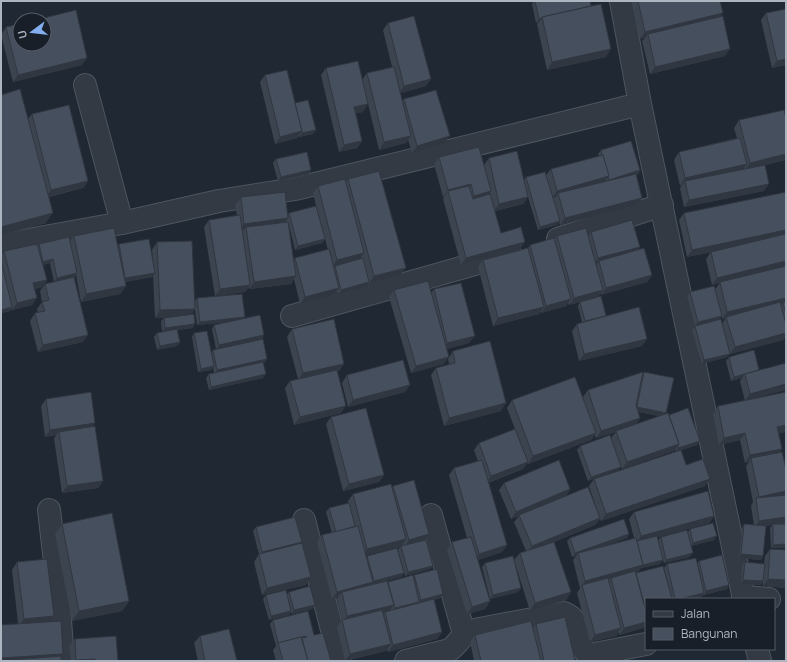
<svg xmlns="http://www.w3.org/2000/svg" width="787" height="662" font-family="Manrope,sans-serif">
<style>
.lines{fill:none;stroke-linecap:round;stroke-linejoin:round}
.minor-casing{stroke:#4d555f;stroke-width:24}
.minor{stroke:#333a44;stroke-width:22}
.wall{fill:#3c4450;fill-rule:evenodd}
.shaded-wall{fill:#313741}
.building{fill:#464f5d;stroke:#313741}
</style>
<rect width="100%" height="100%" fill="#202833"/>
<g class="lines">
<!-- minor casing -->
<g class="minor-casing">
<g id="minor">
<path d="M621 1 640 104 744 599"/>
<path d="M85 85 122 223"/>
<path d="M558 239 662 205"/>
<path d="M1 245 122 223 219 201 295 189 640 104"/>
<path d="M292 316 510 254"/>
<path d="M49 510 57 579 63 661"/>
<path d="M431 515 464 634"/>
<path d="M304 520 340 661"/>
<path d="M743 597 769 599"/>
<path d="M757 649 760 661"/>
<path d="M406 661 450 650C457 644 462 636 469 631L564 613C586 621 573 647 590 655L646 644"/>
</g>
</g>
<!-- minor -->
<use href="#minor" class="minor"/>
</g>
<!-- wall -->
<g class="wall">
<path d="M534 1H590L606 57 547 70 537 24 539 22 536 23 532 4Z"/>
<path d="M631 1H720V17L725 56 650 74 642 41 645 38 640 39Z"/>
<path d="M786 9V65L772 68 761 20 766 13Z"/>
<path d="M388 23 426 86 400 93 402 101 404 99 444 144 412 153 408 140 406 143 379 150 365 91 363 112 356 113 362 141 357 148 339 152 321 75 326 68 362 80 367 73 392 67 383 30Z"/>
<path d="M6 27 82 65 13 82 1 35Z"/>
<path d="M265 75 295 103 316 130 313 134 299 137V136L297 138 275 144 260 82Z"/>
<path d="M1 95 28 119 32 114 88 181 83 188 49 197 46 223 1 235Z"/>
<path d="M786 119V160L765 165 764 191 684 207 680 188 682 185 680 186 674 160 679 152 737 138 734 128 739 120Z"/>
<path d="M601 150 640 170 638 174 636 175 637 205 560 225 559 222 557 225 538 230 528 197 523 204 495 211 501 233 520 249 461 265 443 199 444 197H443L434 164 439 157 484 165 489 158 524 180 526 177 546 175 551 169 599 156 598 154ZM490 193 491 199 489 195Z"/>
<path d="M276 159 311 170 309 174 278 181 273 163Z"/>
<path d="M348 179 400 275 369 284V283L367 286 339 294 338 290 334 295 300 304 294 279 291 284 249 289V287L245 292 215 296 204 227 209 220 237 216 235 205 241 197 287 216 289 213 318 214 313 193 318 186 346 182ZM289 225 295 250 322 243 325 239 328 250 295 258 293 260Z"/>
<path d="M684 213 785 236 786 240V340L785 337 783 340 730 354H729L727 357 702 364 692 330 695 326 722 324 725 319H722V316L719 320 695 326 687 296 690 292 715 289 720 283 712 285 706 259 711 252 687 257 679 220Z"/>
<path d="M591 232 640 247 637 250 652 275 647 282 601 295V293L598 297 606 316 642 346 579 361 572 331 577 324 582 322 578 306 580 302 569 305 568 303 566 306 541 313V311L539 314 493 326 478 267 483 260 528 248 530 245 555 239 557 236H588Z"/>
<path d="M74 236 117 246 119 244 153 262 152 250 157 242 195 309 191 315 193 328 177 330 180 342 177 346 157 350 154 337 157 333 167 331H162L161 321 164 318 167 317 155 318 153 275 152 277 125 282 126 286 120 294 81 302 76 275 74 277 83 342 38 352 30 321 35 313H38L37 309 42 302 40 291 45 284 54 282 50 263 43 265 47 280 42 287 35 289 32 305 12 310 11 309 10 311 1 313V256L4 251 38 245 39 244 70 242Z"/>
<path d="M434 289 469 343 447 349 444 364 411 373 389 297 394 290 431 293Z"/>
<path d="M197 298 243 318 264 335 262 339 216 349 212 329 214 325 226 322 197 325 194 302Z"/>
<path d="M292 329 344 364 339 371H337L341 413 294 425 285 388 290 381 298 379 287 337Z"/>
<path d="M194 333 211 353 213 350 267 359 265 362 263 363V378L209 390 206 378 209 374 214 373 213 367 211 370 198 372 192 337Z"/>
<path d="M754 350V399L786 432 779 433 782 449 778 453 786 469V523L782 524 786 548H771L770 528 772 525 765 526 763 556 761 560 739 558 742 528 744 524 754 525 751 506 753 502 746 466 749 462 745 463 740 440 719 445 713 414 718 406 745 401 740 381 742 378 731 381 726 361 729 357Z"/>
<path d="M453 351 501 411 444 426 431 375 436 368 449 364 448 359Z"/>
<path d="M644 372 665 414 669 415 697 445 681 450 686 465 705 486 601 521 600 519 595 525 554 542 571 592 566 600 530 611 514 560 520 553 526 551 514 522 519 516 511 519 499 490 504 483 570 489 566 496 596 507 589 486 594 479 676 452 675 449 674 451 622 469 621 467 618 470 588 481 577 450 580 446 611 438 616 432 596 438 595 435 591 440 528 464 527 463 523 469 488 483 507 545 502 552 478 560 490 601 485 609 467 614 447 550 452 542 467 538 449 475 454 468 478 461 474 450 479 443 515 429 507 408 512 400 583 397 588 390 642 375ZM638 412 659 416 636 424 640 418Z"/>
<path d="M347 375 405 392 348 407 342 383Z"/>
<path d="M46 399 93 427 103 481 98 488 62 493 54 439 56 435 45 437 41 406Z"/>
<path d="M331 417 384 475 379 482 343 491 326 424Z"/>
<path d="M393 486 425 540 433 566 430 569 405 576 398 550 400 547 366 555V557L367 556 404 573 401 577 382 582 388 583V582L413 577 414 575 443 594 440 598 434 600 442 632 437 639 388 652 387 649 386 651 345 661 337 627 342 620 337 599 338 597 332 599 317 542 322 535 332 533 326 512 329 508 348 503V501L353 494 392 487Z"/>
<path d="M634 512 714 516 709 523 658 537V540L661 537 688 532 690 529 714 540 691 546 690 557 664 563 663 560 660 564 641 568 638 572 668 583 664 568 667 564 698 563 699 561 727 589 704 595V594L702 597 692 599H646L645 610 646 612V624L643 628 619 635V632L616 636 590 642 577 593 580 588 573 560 576 556 572 557 567 541 570 538 629 534 627 538 602 547 634 538 629 519Z"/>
<path d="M62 524 129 601 122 611 72 621 55 534Z"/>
<path d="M256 527 302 542 301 544 306 585 262 595 254 562 259 554 253 531Z"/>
<path d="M770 549 786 550V588L763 586V582L761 585 741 584 742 566 745 562 764 564 765 556Z"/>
<path d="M17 562 50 622 61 658 18 623 12 570Z"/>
<path d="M485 563 521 588 518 592 490 599 482 567Z"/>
<path d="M289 592 315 605 312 609 292 614 291 612 289 615 269 620 263 599 266 595 287 594Z"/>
<path d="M273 620 314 635 331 661H276L273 650 276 646 270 624Z"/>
<path d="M536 624 575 661H474L470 642 475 635 533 628Z"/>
<path d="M200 636 237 661H198L194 643Z"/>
<path d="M75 639 118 661H71L69 646Z"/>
</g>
<!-- shaded-wall -->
<g class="shaded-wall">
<path d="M723 13 718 20 648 34 645 38 640 39 645 32Z"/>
<path d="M542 18 539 22 536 23 539 19Z"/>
<path d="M611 49 606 57 547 70 552 62Z"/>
<path d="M730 49 725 56 650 74 655 67Z"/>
<path d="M87 58 82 65 13 82 18 75Z"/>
<path d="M786 59V65L772 68 777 61Z"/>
<path d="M431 79 426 86 399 94 404 86Z"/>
<path d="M368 104 363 112 349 115 354 107Z"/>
<path d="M316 130 313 134 299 137 302 133Z"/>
<path d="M302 131 297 138 275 144 280 137Z"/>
<path d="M411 136 406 143 379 150 384 142Z"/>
<path d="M450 136 444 144 412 153 417 146Z"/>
<path d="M362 141 357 148 339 152 344 145Z"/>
<path d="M786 154V160L745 170 750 163Z"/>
<path d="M747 164 742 171 685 181 682 185 680 186 685 178Z"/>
<path d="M311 170 309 174 278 181 281 177Z"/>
<path d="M640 170 638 174 607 184 609 180Z"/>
<path d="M609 176 604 184 558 193 556 197 552 198 557 191Z"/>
<path d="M88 181 83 188 46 197 51 190Z"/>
<path d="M471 184 466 191H448L444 197H443L448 190Z"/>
<path d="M769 184 764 191 684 207 689 200Z"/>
<path d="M491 191 486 198 469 203 474 196Z"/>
<path d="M528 197 523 204 494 211 499 204Z"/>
<path d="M642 198 637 205 560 225 565 218Z"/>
<path d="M53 213 46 223 1 235V227Z"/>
<path d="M288 218 283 226 246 227 244 230 239 231 244 224Z"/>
<path d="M560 221 557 225 538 230 540 227Z"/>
<path d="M786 230V236L687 257 692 250Z"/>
<path d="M325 239 322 243 295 250 298 246Z"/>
<path d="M525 242 520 249 461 265 466 258Z"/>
<path d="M640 247 635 254 599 261 597 265 593 266 598 258Z"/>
<path d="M364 253 359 260 332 267 337 260Z"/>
<path d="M53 259 50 263 40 266 43 262Z"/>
<path d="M786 261V267L712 285 717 278Z"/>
<path d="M406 268 400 275 369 284 374 276Z"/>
<path d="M77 273 74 277 54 282 57 278Z"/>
<path d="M155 273 152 277 123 282 125 278Z"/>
<path d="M652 275 647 282 601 295 606 288Z"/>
<path d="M296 276 291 284 249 289 254 282Z"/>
<path d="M47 280 42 287 28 290 33 283Z"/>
<path d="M369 282 367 286 339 294 341 290Z"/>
<path d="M250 285 245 292 215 296 220 289Z"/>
<path d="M126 286 120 294 81 302 86 294Z"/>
<path d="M339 288 334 295 300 304 305 297Z"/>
<path d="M603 290 598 297 569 305 574 298Z"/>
<path d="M37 298 32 305 12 310 17 303Z"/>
<path d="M786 298V304L783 303 781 305 727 318 726 317 725 319H722L727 312Z"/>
<path d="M571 299 566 306 541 313 546 306Z"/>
<path d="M12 307 10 311 1 313V310Z"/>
<path d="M544 307 539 314 493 326 498 318Z"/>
<path d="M195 309 189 317 155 318 160 310Z"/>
<path d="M722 316 719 320 695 326 698 322Z"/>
<path d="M245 317 242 321 197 325 200 322Z"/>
<path d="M195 324 193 328 162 331 165 328Z"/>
<path d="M786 333V336L783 340 730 354 735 347Z"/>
<path d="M88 335 83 342 38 352 43 345Z"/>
<path d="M264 335 262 339 216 349 219 345Z"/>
<path d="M475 336 469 343 442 350 447 343Z"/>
<path d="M647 339 642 346 579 361 584 354Z"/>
<path d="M180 342 177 346 157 350 160 346Z"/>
<path d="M730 354 727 357 702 364 704 360Z"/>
<path d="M449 357 444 364 411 373 416 366Z"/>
<path d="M267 359 265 362 215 374 217 370Z"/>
<path d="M344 364 339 371 298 380 303 373Z"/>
<path d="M214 366 211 370 198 372 201 369Z"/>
<path d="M266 374 263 378 209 390 211 387Z"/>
<path d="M745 374 742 378 731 381 734 377Z"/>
<path d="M786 384V390L745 401 750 394Z"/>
<path d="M410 385 405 392 348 407 353 400Z"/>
<path d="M506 403 501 411 444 426 449 418Z"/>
<path d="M346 406 341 413 294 425 300 417Z"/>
<path d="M637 407 666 413 663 417 634 411Z"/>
<path d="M640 418 635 426 616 431V432L596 438 601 431Z"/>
<path d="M95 423 90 430 59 432 56 435 45 437 50 430Z"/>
<path d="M786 425V432L772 435 777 427Z"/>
<path d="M596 433 591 440 528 464 533 456Z"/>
<path d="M745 433 740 440 719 445 724 438Z"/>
<path d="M700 441 697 445 676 452 678 448Z"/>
<path d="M679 444 674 451 622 469 627 462Z"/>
<path d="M782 449 776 456 751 458 749 462 745 463 750 455Z"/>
<path d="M528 462 523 469 486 483 491 476Z"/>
<path d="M621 467 618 470 588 481 591 477Z"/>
<path d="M384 475 379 482 343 491 349 484Z"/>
<path d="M710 479 705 486 601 521 606 514Z"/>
<path d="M103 481 98 488 62 493 67 486Z"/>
<path d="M570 489 565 497 511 519 516 512Z"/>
<path d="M786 491V497L756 500 759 497Z"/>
<path d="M714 516 709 523 637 543V542L641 536Z"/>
<path d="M786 517V523L773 525V524L772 525 754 528 759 521Z"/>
<path d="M600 518 595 525 527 553 532 546Z"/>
<path d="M429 534 424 541 404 547 409 540Z"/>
<path d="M629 534 627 538 579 555 578 553 576 556 572 557 575 553Z"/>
<path d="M717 536 714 540 691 546 693 543Z"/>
<path d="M406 539 401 547 362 556 367 549Z"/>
<path d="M302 542 299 546 260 556 262 552Z"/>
<path d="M786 544V548H771L773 545Z"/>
<path d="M507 545 502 552 474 561 479 554Z"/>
<path d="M693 553 690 557 664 563 666 560Z"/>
<path d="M741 554 763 556 761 560 739 558Z"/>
<path d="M663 560 660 564 641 568 638 572 612 580 611 578 609 580 582 587V585L580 588 585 581 643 565Z"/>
<path d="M433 566 430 569 405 576 408 572Z"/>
<path d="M404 573 401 577 371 585 374 581Z"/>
<path d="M311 577 306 585 262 595 267 588Z"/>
<path d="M768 579 786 580V588L763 586Z"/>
<path d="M743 580 763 581 761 585 741 584Z"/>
<path d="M373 582 368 589 342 592 338 597 332 599 337 592Z"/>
<path d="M729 585 727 589 704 595 706 591Z"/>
<path d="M521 588 518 592 490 599 493 595Z"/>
<path d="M571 592 566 600 530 611 535 603Z"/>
<path d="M704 593 702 597 692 599H679Z"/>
<path d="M443 594 440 598 419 604 421 600Z"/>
<path d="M129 601 122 611 72 621 79 611Z"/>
<path d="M490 601 485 609 467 614 472 607Z"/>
<path d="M419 602 417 606 392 612 395 608Z"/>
<path d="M315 605 312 609 292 614 294 610Z"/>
<path d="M394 605 388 612H385L384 613 342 623 347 616Z"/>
<path d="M291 611 289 615 269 620 271 616Z"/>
<path d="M54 616 49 623 19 626 24 619Z"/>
<path d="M646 622V624L643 628 619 635 624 628Z"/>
<path d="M621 628 616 636 590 642 595 635Z"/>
<path d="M442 632 437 639 388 652 393 645Z"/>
<path d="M391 644 386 651 345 661 350 654Z"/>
<path d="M63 654 58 661H1V658Z"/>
<path d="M95 659 93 661H76V660Z"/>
</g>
<!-- building -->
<g class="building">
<path d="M535 1H590L591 6 542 17V18L539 19Z"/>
<path d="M638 1H720L723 13 645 32Z"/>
<path d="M601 4 611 49 552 62 542 17Z"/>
<path d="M786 9V59L777 61 766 13Z"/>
<path d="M76 10 87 58 18 75 6 27 20 24V44H44V20H36Z"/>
<path d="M414 16 431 79 404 86 388 23Z"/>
<path d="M723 16 730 49 655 67 648 34Z"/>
<path d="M358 61 368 104 354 107 362 141 344 145 326 68Z"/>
<path d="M394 67 411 136 384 142 367 73Z"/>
<path d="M287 70 302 131 280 137 265 75Z"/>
<path d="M20 89 53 213 1 227V95Z"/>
<path d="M436 90 450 136 417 146 404 99Z"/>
<path d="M308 100 316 130 302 133V131L295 103Z"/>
<path d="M69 105 88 181 51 190 32 114Z"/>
<path d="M784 110 786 119V154L750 163 739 120Z"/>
<path d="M740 138 747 164 685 178 679 152Z"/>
<path d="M631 141 640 170 609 180 603 155H602L601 150Z"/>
<path d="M479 147 491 191 474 196 471 184 448 190 439 157Z"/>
<path d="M517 151 528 197 499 204 489 158Z"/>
<path d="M307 152 311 170 281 177 276 159Z"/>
<path d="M603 155 609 176 557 191 551 169Z"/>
<path d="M765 165 769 184 689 200 685 181Z"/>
<path d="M379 171 406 268 374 276 348 179Z"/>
<path d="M545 172 560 221 540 227 526 177Z"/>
<path d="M636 174 642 198 565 218 558 193Z"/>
<path d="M345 179 364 253 337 260 318 186Z"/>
<path d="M469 186 473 199 490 194 501 233 521 227 525 242 466 258 448 191Z"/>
<path d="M285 192 288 218 244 224 241 197Z"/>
<path d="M786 192V230L692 250 684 213Z"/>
<path d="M316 206 325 239 298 246 289 213Z"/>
<path d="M240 215 250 285 220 289 209 220Z"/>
<path d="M632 220 640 247 598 258 591 232Z"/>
<path d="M288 222 296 276 254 282 246 227Z"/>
<path d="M114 228 126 286 86 294 74 236Z"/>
<path d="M586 228 603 290 574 298 557 236Z"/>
<path d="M785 234 786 240V261L717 278 711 252Z"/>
<path d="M69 237 77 273 57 278 53 259 43 262 39 244Z"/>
<path d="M554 238 571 299 546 306 530 245Z"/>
<path d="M149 239 155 273 125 278 119 244Z"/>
<path d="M192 241 195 309 160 310 157 242Z"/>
<path d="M37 244 47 280 33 283 37 298 17 303 4 251Z"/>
<path d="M528 248 544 307 498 318 483 260Z"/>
<path d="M644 248 652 275 606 288 599 261Z"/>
<path d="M329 249 339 288 305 297 295 258Z"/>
<path d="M363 258 369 282 341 290 335 266Z"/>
<path d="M1 261 12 307 1 310Z"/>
<path d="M786 266V298L727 312 720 282Z"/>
<path d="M74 277 88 335 43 345 35 313 45 311 42 302 49 300 45 284Z"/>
<path d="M428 281 449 357 416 366 394 290Z"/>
<path d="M461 283 475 336 447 343 434 289Z"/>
<path d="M714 286 722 316 698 322 690 292Z"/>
<path d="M242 294 245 317 200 322 197 298Z"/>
<path d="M601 296 606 316 585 321 580 302Z"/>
<path d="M780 302 786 324V333L735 347 726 317Z"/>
<path d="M786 302V314L783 303Z"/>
<path d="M639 307 647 339 584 354 577 324Z"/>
<path d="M194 314 195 324 165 328 164 318Z"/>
<path d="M260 315 264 335 219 345 214 325Z"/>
<path d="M334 319 344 364 303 373 292 329Z"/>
<path d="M721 319 730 354 704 360 695 326Z"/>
<path d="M177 329 180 342 160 346 157 333Z"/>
<path d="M207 331 214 366 201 369 194 333Z"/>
<path d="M263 339 267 359 217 370 213 350Z"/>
<path d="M490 341 506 403 449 418 436 368 455 363 453 351Z"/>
<path d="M754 350 759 370 734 377 729 357Z"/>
<path d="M403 360 410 385 353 400 347 375Z"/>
<path d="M263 362 266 374 211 387 209 374Z"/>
<path d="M786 363V384L750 394 745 374Z"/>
<path d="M337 370 346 406 300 417 290 381Z"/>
<path d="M643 372 636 405 640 418 601 431 588 390Z"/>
<path d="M644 372 674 378 666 413 637 407Z"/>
<path d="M575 377 596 433 533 456 512 400Z"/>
<path d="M91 392 95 423 50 430 46 399Z"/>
<path d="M786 392V425L777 427 782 449 750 455 745 433 724 438 718 406Z"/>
<path d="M366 408 384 475 349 484 331 417Z"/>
<path d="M688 408 700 441 678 448V445L679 444 669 415Z"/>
<path d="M668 413 679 444 627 462 616 431Z"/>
<path d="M95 426 103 481 67 486 59 432Z"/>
<path d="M515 429 528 462 491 476 479 443Z"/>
<path d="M610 435 621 467 591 477 580 446Z"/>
<path d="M681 450 686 465 703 459 710 479 606 514 594 479Z"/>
<path d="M782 452 786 469V491L759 497 751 458Z"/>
<path d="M482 460 507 545 479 554 454 468Z"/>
<path d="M559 460 570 489 516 512 504 483Z"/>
<path d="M414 480 429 534 409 540 393 486Z"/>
<path d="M391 484 406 539 367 549 353 494Z"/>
<path d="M588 487 600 518 532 546 519 515Z"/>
<path d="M708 491 714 516 641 536 634 512Z"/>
<path d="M786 495V517L759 521 756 498Z"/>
<path d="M349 503 355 526 336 532 329 508Z"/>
<path d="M112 513 129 601 79 611 62 524Z"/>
<path d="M295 517 302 542 262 552 256 527Z"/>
<path d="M624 519 629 534 575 553 570 538Z"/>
<path d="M713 523 717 536 693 543 690 529Z"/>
<path d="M744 524 766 526 763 556 741 554Z"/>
<path d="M773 524H786V544L773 545Z"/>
<path d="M358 526 373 582 337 592 322 535Z"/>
<path d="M687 530 693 553 666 560 661 537Z"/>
<path d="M657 536 663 560 643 565 637 541Z"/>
<path d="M471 537 490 601 472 607 452 542Z"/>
<path d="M636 538 643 565 585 581 578 553Z"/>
<path d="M426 540 433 566 408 572 401 546Z"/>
<path d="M554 542 571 592 535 603 520 553Z"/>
<path d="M302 543 311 577 267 588 259 554Z"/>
<path d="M397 548 404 573 374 581 367 556Z"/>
<path d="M770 549 786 550V580L768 579Z"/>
<path d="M722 555 729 585 706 591 699 561Z"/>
<path d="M513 556 521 588 493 595 485 563Z"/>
<path d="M696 558 704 593 679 599H675L667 564Z"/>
<path d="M47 559 54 616 24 619 17 562Z"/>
<path d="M745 562 765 564 763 581 743 580Z"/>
<path d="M663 566 672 599H646V607H645L636 573Z"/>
<path d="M437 569 443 594 421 600 414 575Z"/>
<path d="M635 571 646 612V622L624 628 611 578Z"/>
<path d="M413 575 419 602 395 608 388 582Z"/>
<path d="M608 578 621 628 595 635 582 585Z"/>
<path d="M387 581 394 605 347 616 342 592Z"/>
<path d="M310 586 315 605 294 610 289 592Z"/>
<path d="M286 590 291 611 271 616 266 595Z"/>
<path d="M434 599 442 632 393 645 385 612Z"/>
<path d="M382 610 391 644 350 654 342 620Z"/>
<path d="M308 611 314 635 323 633 331 661H308L302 638 307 637 306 636 302 637H301L278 643 273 620Z"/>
<path d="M565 617 575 661H544L536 624Z"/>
<path d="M61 621 63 654 1 658V625Z"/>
<path d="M531 621 541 661H481L475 635Z"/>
<path d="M229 629 237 661H205L200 636Z"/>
<path d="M116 636 118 661H95V659L76 660 75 639Z"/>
<path d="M301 637 308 661H283L278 643Z"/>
<path d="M61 656V661H1Z"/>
</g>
<!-- border -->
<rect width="787" height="662" fill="none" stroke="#adb5c1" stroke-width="4"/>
<!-- legend -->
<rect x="645" y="598" width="130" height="52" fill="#191f28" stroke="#545b65"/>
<rect x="653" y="611" width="20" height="6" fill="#333a44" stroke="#545b65"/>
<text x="681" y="618" font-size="12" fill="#adb5c1">Jalan</text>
<rect x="653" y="628" width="20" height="12" fill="#464f5d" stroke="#545b65"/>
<text x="681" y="638" font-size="12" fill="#adb5c1">Bangunan</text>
<!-- north arrow -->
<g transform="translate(32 32) rotate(255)"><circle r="19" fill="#191f28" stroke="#545b65"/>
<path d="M0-3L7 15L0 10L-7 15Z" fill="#83aef0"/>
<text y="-6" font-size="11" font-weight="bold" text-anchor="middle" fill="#adb5c1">U</text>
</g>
</svg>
